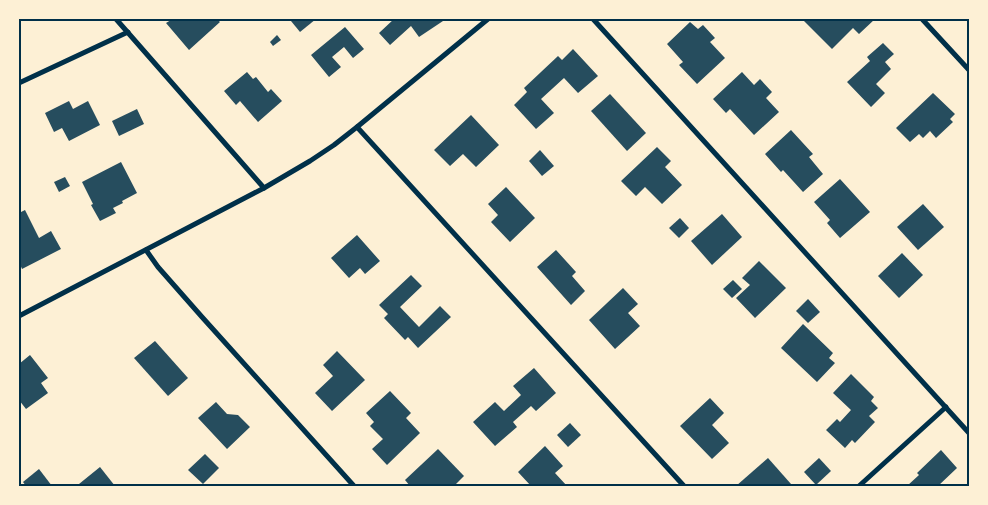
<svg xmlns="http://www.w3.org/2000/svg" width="988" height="505" font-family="Montserrat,sans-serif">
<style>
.building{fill:#264d5e}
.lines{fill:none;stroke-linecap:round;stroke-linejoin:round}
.minor{stroke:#003049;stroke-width:5}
.neatline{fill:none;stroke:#003049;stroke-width:2}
</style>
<rect width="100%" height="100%" fill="#fdf0d5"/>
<!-- building -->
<g class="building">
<path d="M170 19H217L220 22 189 50 166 23 171 20Z"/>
<path d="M294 19H316L300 32 291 21Z"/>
<path d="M394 19H446L419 37 411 26 390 45 379 33Z"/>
<path d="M802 19H875L859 34 853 28 832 49Z"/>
<path d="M690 22 698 29 703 25 715 38 710 42 725 58 697 84 679 65 683 62 667 44Z"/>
<path d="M345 27 364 49 353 58 344 47 332 57 341 67 329 77 311 55Z"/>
<path d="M277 35 281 40 273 46 270 42Z"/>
<path d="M883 43 894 54 885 62 891 69 876 84 885 93 871 107 847 82 870 61 867 57Z"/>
<path d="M573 49 598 76 578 93 564 78 541 99 554 113 536 129 514 105 527 92 524 88 558 56 562 60Z"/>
<path d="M247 72 253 79 256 77 268 92 271 89 282 101 258 122 240 101 236 105 224 91Z"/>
<path d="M742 72 754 85 760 79 772 92 766 98 779 112 754 135 730 109 726 113 713 99Z"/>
<path d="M933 93 955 114 950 119 953 122 936 138 930 131 923 138 919 134 910 142 896 128Z"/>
<path d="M610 94 646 133 627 151 591 111Z"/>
<path d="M69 101 73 109 88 101 100 125 69 141 62 128 54 132 45 113Z"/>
<path d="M137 109 144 124 119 136 112 121Z"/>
<path d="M471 115 499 145 476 167 463 154 450 166 434 150Z"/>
<path d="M791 130 813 154 809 157 823 174 803 192 783 170 781 172 765 154Z"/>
<path d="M657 147 671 161 665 167 682 185 662 204 645 187 636 196 621 181Z"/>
<path d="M540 150 554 166 542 176 529 161Z"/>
<path d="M121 162 137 193 122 201 123 203 113 208 116 213 100 221 91 205 93 204 82 182Z"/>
<path d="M65 177 70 186 59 192 54 182Z"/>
<path d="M840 179 870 212 840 238 827 223 830 220 814 202Z"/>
<path d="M506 187 535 218 510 242 491 222 498 215 488 204Z"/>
<path d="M923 204 944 227 918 250 897 227Z"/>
<path d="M25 210 39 238 51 231 61 249 22 269 19 262V213Z"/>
<path d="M722 214 742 237 712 265 691 241Z"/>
<path d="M680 218 689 228 679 238 669 228Z"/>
<path d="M357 235 380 261 365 274 360 268 349 278 331 258Z"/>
<path d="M556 250 576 272 572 276 585 291 571 305 537 267Z"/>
<path d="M902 253 923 275 899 298 878 276Z"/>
<path d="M759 261 786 288 755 318 736 298 750 285 742 278Z"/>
<path d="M411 275 422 286 400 307 419 327 440 306 451 317 418 348 408 337 405 340 384 318 388 314 379 305Z"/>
<path d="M733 280 742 289 732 298 723 289Z"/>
<path d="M623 288 638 304 628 313 640 326 615 349 589 320Z"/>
<path d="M808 299 820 312 808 323 796 311Z"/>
<path d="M803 324 833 353 829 358 835 363 817 382 781 348Z"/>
<path d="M155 341 188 378 168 396 134 358Z"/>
<path d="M337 351 365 380 332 411 315 393 333 376 323 365Z"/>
<path d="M30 355 48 378 41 383 48 393 26 409 19 400V364Z"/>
<path d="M534 368 556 393 536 411 531 406 513 422 517 427 495 446 473 422 495 402 504 411 521 395 513 386Z"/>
<path d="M851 374 874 397 871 401 878 408 869 416 875 422 855 443 852 440 845 448 826 430 837 419 840 422 851 410 833 393Z"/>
<path d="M390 391 411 413 406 418 420 433 387 465 372 449 383 439 370 426 374 422 366 413Z"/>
<path d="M710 398 724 413 712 425 729 443 712 459 680 426Z"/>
<path d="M216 402 227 414 238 415 250 427 227 449 198 418Z"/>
<path d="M570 423 581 435 568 447 557 435Z"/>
<path d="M545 446 563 466 555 473 567 486H531L518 472Z"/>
<path d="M438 449 464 476 454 486H410L405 480Z"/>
<path d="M941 450 957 468 938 486H907L919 475 917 473Z"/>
<path d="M205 454 219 468 203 484 188 470Z"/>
<path d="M768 458 791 484 789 486H736Z"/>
<path d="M819 458 831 471 816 485 804 472Z"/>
<path d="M100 467 115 486H81L79 484Z"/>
<path d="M39 469 52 486H26L23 482Z"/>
</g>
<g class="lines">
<!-- minor -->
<g class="minor">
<path d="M116 19 264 188"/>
<path d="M593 19 969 433"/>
<path d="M922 19 969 70"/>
<path d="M19 83 128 32"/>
<path d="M357 127 684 486"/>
<path d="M146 250 158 267 202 317 354 486"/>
<path d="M19 316 264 188 310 161 334 145 357 127 488 19"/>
<path d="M859 486 946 407"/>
</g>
</g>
<!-- border -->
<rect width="988" height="505" fill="none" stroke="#fdf0d5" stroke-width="40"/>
<rect x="20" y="20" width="948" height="465" class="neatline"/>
</svg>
